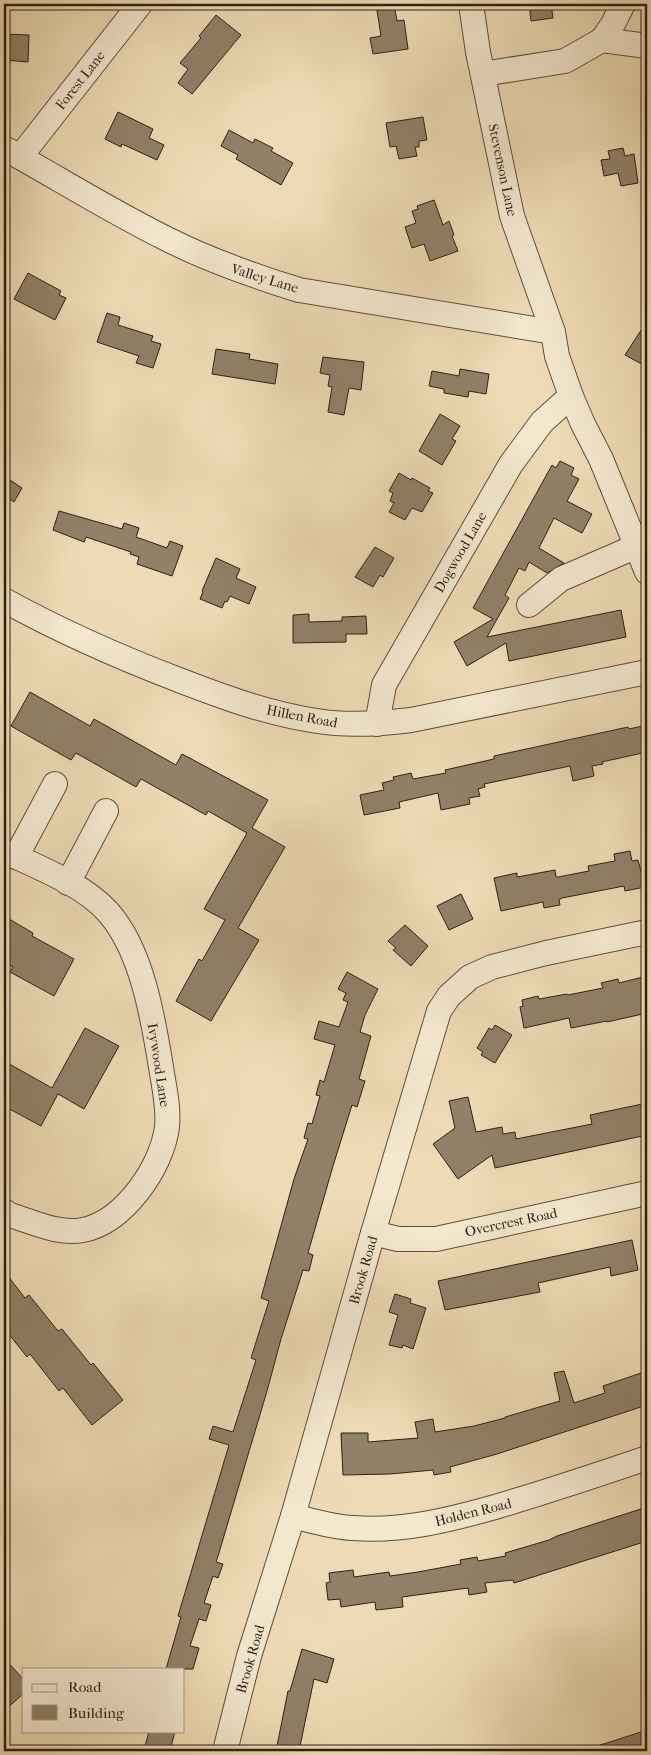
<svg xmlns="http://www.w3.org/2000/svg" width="651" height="1755" font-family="'IM FELL French Canon',serif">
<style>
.building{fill:#918168;stroke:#2d2015}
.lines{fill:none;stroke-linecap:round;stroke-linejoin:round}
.minor-casing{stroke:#5d4f3d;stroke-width:26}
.minor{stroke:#f4e8cf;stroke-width:24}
.labels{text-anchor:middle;stroke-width:5;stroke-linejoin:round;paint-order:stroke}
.street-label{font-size:14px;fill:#2d2015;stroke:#f4e8cf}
</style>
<rect width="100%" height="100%" fill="#eedbb5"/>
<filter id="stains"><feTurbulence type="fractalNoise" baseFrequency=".004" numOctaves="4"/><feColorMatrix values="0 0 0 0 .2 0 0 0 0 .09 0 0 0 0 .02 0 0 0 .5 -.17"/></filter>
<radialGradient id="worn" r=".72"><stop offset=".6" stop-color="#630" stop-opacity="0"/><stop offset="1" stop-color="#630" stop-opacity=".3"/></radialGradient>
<!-- building -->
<g class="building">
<path d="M376 4H394L397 21 404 20 408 49 373 54 370 38 381 36Z"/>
<path d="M529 4H551L553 18 531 21Z"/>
<path d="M216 15 241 35 192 94 178 83 188 69 180 63 201 38 199 36Z"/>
<path d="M4 34 29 35 28 62 4 60Z"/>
<path d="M118 112 153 129 149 138 164 145 157 160 122 144 121 147 105 139Z"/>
<path d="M423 117 427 140 419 141V147H415L417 156 399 159 396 146 390 147 386 123Z"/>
<path d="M229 130 253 143 255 139 273 148 271 151 293 163 281 185 236 159 238 155 221 146Z"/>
<path d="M623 148 625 156 634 154 638 183 621 186 618 173 604 176 601 160 610 159 608 151Z"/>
<path d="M434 200 443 225 449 221 454 235 452 236 458 251 430 261 424 244 412 248 405 227 416 223 412 211 418 209 417 206Z"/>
<path d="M28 273 61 291 59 295 66 298 55 320 14 299Z"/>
<path d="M107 313 120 317 118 325 153 336 151 341 161 344 153 368 136 363 139 356 97 342Z"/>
<path d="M647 321V367L625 355Z"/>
<path d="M216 349 250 354 249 359 278 364 275 384 212 374Z"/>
<path d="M323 357 364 362 361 390 349 388 344 415 328 412 332 387 328 386 330 375 320 373Z"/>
<path d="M460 369 489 374 486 394 469 391 468 397 444 393V389L429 386 432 371 459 376Z"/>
<path d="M440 414 460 426 452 439 456 441 442 465 419 451Z"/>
<path d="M560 461 574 468 571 475 579 479 567 501 592 514 582 533 554 518 539 548 564 563 547 573 529 562 525 571 519 568 505 595 509 598 487 637 621 610 626 637 509 661 506 643 467 666 454 642 493 619 473 608 552 465 556 468Z"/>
<path d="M399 473 411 480 412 478 430 488 428 491 433 493 422 512 412 508 405 520 389 512 394 503 390 501 393 493 389 491Z"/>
<path d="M4 476 22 488 14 502 4 495Z"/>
<path d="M59 511 122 529 124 523 139 528 136 537 167 548 170 541 183 546 172 576 137 564 139 557 130 554 131 552 86 537 84 542 53 530Z"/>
<path d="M375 547 394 558 383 577 380 575 373 587 355 577Z"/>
<path d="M216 558 240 569 236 578 256 587 249 604 230 596 227 602 225 601 222 608 200 599 203 592 202 591Z"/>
<path d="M309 614V622L342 621V617L366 616 367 634H346V642L293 643V615Z"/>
<path d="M30 692 90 726 94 719 176 765 182 754 268 800 252 828 285 847 238 928 259 940 211 1021 176 1001 199 959 202 961 225 920 204 909 247 833 208 811 206 815 141 779 136 787 76 753 71 760 11 726Z"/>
<path d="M647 725V752L602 762 603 764 592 766 594 776 573 781 570 766 484 784 485 787 478 789 480 796 469 798 470 804 441 810 438 793 399 802 400 808 364 815 360 795 384 790 382 783 394 780 393 777 411 773 413 779 446 773 445 770 494 759V756L628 727 629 729Z"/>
<path d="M630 851 632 861 638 860 645 887 625 891 624 886 562 898 559 900 560 905 544 908 543 902 501 911 494 878 517 873V877L555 870 556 877H558L589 871 588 866 615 861 614 854Z"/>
<path d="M461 894 473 919 449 930 437 906Z"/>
<path d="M4 916 33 933 32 936 74 959 54 996 10 972 13 967 4 962Z"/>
<path d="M405 925 428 946 411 966 393 950 396 948 388 941Z"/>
<path d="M347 972 378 989 365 1015 360 1032 371 1036 359 1079 365 1081 357 1107 352 1105 333 1166 308 1253 313 1255 309 1271 303 1270 281 1339 267 1391 218 1556 216 1562 223 1564 218 1578 213 1576 204 1603 211 1605 206 1621 199 1619 190 1646 199 1648 193 1669H166L181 1617 178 1616 229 1445 209 1439 213 1426 233 1432 256 1360 251 1358 269 1301 261 1298 294 1179 308 1139 304 1138 308 1123 312 1124 320 1096 316 1095 320 1080 324 1082 335 1045 314 1039 319 1021 339 1027 348 1002 343 1000 346 993 338 989Z"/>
<path d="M647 976V1013L607 1022V1021L571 1028 569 1018 524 1028 520 1007 523 1006 522 1000 538 996 539 999 567 994 568 995 603 988 601 983 618 979 619 983Z"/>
<path d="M495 1025 512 1035 495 1063 481 1055 483 1052 477 1048 489 1028 492 1030Z"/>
<path d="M85 1028 119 1046 84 1109 58 1094 41 1126 4 1106V1061L52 1088Z"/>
<path d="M468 1097 476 1132 502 1127 503 1134 515 1132 516 1139 592 1124 590 1115 647 1103V1135L495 1168 492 1155 458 1179 433 1144 455 1128 449 1101Z"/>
<path d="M632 1240 638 1270 611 1276 610 1267 538 1283 540 1292 445 1310 438 1281Z"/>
<path d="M4 1271 25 1298 29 1295 58 1331 62 1329 91 1365 93 1363 123 1400 92 1425 63 1388 59 1391 30 1354 27 1357 4 1328Z"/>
<path d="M395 1294 411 1299 410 1303 426 1308 413 1349 403 1345 402 1348 389 1345 398 1315 389 1312Z"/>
<path d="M564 1371 574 1403 605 1393 603 1386 647 1371V1405L497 1454 450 1467 451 1472 434 1475 433 1470 390 1474 343 1475 341 1433H368V1442L418 1438 415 1422 433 1419 435 1432 474 1426 505 1418V1417L560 1401 554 1373Z"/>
<path d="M647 1507V1541L514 1583 513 1580 485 1583 487 1592 469 1595 468 1588 402 1597 403 1607 376 1610 375 1602 341 1607 340 1599 328 1600 326 1583 330 1582 329 1573 353 1570 354 1577 389 1572 390 1576 418 1572 461 1564 460 1560 477 1557 478 1561 506 1556 505 1553 549 1540 557 1536Z"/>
<path d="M302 1649 334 1659 327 1683 314 1679 299 1751H276L288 1691H290Z"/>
<path d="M4 1658 24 1680V1693L4 1711Z"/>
<path d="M149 1731H175L170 1751H144Z"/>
<path d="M641 1732 647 1751H592L591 1748Z"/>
</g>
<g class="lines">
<!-- minor casing -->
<g class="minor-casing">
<g id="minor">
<path d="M471 4 478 52 512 216 553 332 557 356 571 396 583 424 601 459 647 572"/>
<path d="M623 4 613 24 602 40 647 46"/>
<path d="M483 74 565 61 602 40"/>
<path d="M4 148C58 178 112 212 167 239 210 261 254 276 299 290L553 332"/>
<path d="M20 157 140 4"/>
<path d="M4 600C60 631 119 657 179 680 223 697 269 714 317 721 348 726 379 724 411 720L647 672"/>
<path d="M529 605 561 579 637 546"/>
<path d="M377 724 384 685 511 464 542 422 571 396"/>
<path d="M4 851C37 867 83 884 108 912 142 950 153 1018 161 1067 164 1087 169 1107 167 1127 162 1167 124 1222 83 1230 59 1235 33 1222 10 1215L4 1211"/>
<path d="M16 857 55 784"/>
<path d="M68 883 106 811"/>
<path d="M373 1233 398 1239H436L647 1193"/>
<path d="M293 1516C313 1521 332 1527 353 1528 401 1532 449 1520 495 1507 546 1492 597 1475 647 1458"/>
<path d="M225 1751 249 1656 293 1516 373 1233 439 1011 449 996 470 977 492 967 546 953 647 932"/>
</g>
</g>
<!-- minor -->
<use href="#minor" class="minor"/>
</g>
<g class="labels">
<!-- street labels -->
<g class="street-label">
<text transform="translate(80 80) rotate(-52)" y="5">Forest Lane</text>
<text transform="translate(503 170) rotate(78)" y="5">Stevenson Lane</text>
<text transform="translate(265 278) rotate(17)" y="5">Valley Lane</text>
<text transform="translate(460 552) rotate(-60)" y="5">Dogwood Lane</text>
<text transform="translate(302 716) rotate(11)" y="5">Hillen Road</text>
<text transform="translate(159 1065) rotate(81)" y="5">Ivywood Lane</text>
<text transform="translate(511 1222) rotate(-12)" y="5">Overcrest Road</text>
<text transform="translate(363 1270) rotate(-74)" y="5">Brook Road</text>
<text transform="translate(473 1512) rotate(-14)" y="5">Holden Road</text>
<text transform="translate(250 1659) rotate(-74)" y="5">Brook Road</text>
</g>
</g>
<!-- margin -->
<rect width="651" height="1755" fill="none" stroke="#eedbb5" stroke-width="20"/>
<rect x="5" y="5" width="641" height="1745" fill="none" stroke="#2d2015" stroke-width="2.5"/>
<rect x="10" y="10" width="631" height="1735" fill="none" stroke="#2d2015"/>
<!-- legend -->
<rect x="22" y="1668" width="162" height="65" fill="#f4e8cf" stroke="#a49885"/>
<rect x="32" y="1684" width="25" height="8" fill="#f4e8cf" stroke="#a49885"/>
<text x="68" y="1692" font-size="15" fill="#2d2015">Road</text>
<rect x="32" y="1705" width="25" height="15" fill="#918168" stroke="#a49885"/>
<text x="68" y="1718" font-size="15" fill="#2d2015">Building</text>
<rect width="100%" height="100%" filter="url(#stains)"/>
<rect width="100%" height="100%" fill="url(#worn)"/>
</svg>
